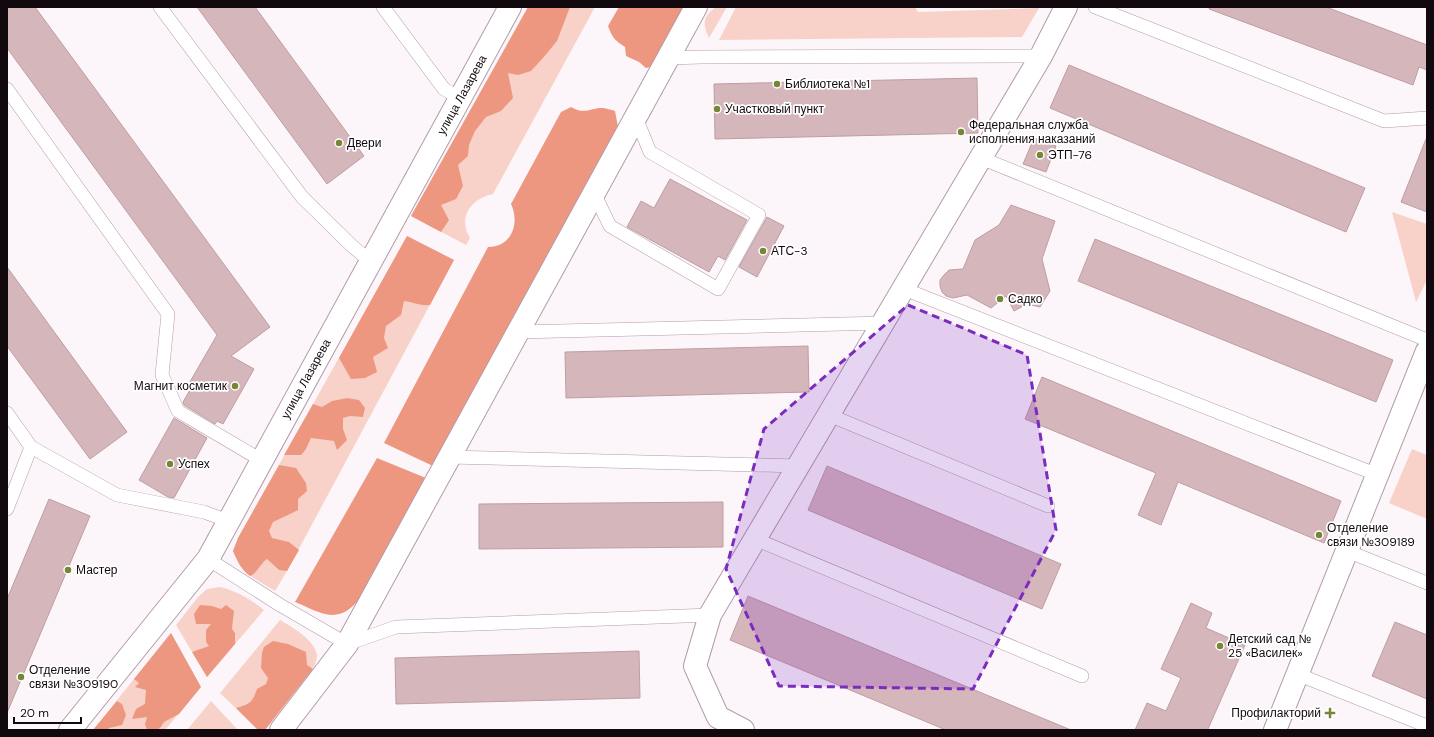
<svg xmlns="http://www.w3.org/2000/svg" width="1434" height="737" font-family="'DM Sans',sans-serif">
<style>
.green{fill:#f8d2c8}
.forest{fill:#ee9780}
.building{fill:#d5b6bb;stroke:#bd9ea3}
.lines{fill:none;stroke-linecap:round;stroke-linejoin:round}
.service-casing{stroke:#b39baa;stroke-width:14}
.minor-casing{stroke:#b39baa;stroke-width:24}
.secondary-casing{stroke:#b39baa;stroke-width:24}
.service{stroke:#fff;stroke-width:13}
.minor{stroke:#fff;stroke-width:22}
.secondary{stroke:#fff;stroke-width:22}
.marked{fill:#7b2cbf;fill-opacity:0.2;stroke:#7b2cbf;stroke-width:3;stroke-dasharray:8 5;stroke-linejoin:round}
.poi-dot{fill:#758635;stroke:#fff;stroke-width:1.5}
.labels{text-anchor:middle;stroke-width:3.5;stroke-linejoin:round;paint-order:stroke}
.poi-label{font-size:12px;fill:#12090f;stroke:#fff;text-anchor:start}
.street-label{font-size:12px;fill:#12090f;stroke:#fff}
</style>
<rect width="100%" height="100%" fill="#fcf6fa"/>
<!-- green -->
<g class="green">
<path d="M528 7H595L493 194C472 198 457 217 470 238L466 245 411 216Z"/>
<path d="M716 7H727L709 38C702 24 703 16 716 7Z"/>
<path d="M736 7H915L918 12 1039 8 1022 37 719 40Z"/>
<path d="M1392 212 1427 224V280L1416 302Z"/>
<path d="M407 236 454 260 287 571 275 591C253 577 243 576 233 551L238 538Z"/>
<path d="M1412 449 1427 455V519L1389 503Z"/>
<path d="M220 587C237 591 250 599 264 610L207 677 176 625 198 597 207 589Z"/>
<path d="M280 620C292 627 315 640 317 655 317 658 316 662 315 665L265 730H258L220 693Z"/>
<path d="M171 633 201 687 165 730H93Z"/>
<path d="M211 701 238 730H187Z"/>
</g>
<!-- forest -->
<g class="forest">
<path d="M528 7H570L557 41 543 58 531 71 518 75 508 73 513 98 501 111 486 117 475 131 469 145 468 156 458 165 463 186 456 199 441 205 449 220 441 232 411 216Z"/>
<path d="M619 7H684L651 67 646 68 639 62 626 56 625 47C615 41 612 37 608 26Z"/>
<path d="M571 107C584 115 590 108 602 108 606 108 611 110 615 111L618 127 433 466 384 443 488 247C512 247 520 223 511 204L561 112Z"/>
<path d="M407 236 454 260 430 305C420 306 413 302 404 301L401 315 386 326 384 338 388 348 373 357 377 372 365 378 351 379 339 358Z"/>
<path d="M347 398 359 400 365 408 363 417 350 416 343 418V429L347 440 337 450 334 441 311 438 306 449 301 455H284L313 404 322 407 332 401Z"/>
<path d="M377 458 426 478 364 595C359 599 354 606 348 610 330 622 313 609 295 602Z"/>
<path d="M279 465 296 468 306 483 307 491 298 499V510L288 515 273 522 269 531 272 538 289 542 299 550 287 571 279 570 267 559C260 564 258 572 250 576 241 570 237 560 233 551L238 538Z"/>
<path d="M200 605 212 606 221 609 226 605 234 611 232 629 235 633V644L207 677 192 652 209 646 206 642V630L211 624H196L194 614Z"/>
<path d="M171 633 201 687 179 714 164 722 160 728 156 730H147L145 724 147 717 132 719 136 709 145 704 146 690 135 687 139 683 134 679Z"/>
<path d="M273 641 288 644 306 652 307 665 313 669 265 730H258L236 708C250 704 252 703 257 689L266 684 268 678 261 668 262 653 264 647Z"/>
<path d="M117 701 122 704 126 715 122 725 109 728 108 730H93Z"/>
</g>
<!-- building -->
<g class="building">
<path d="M7 7H35L270 327 231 356 254 369 223 424 217 421 215 424 184 405 183 402 194 383 187 387 217 335 7 48Z"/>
<path d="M197 7H255L364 156 327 184Z"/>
<path d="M1210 7H1326L1427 45V70L1419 67 1413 85 1209 9Z"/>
<path d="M1069 65 1365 188 1346 232 1050 108Z"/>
<path d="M977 78 978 133 715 139 714 84Z"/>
<path d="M1034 138 1056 146 1046 172 1023 164Z"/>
<path d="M1426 139H1427V212L1401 202Z"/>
<path d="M670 179 747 220 725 260 718 256 709 272 627 227 641 201 654 208Z"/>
<path d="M1011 205 1055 221 1042 259 1050 291 1040 307 1027 304 1014 311 1006 296 991 308 967 295 953 298 946 296 942 292 940 286V280L944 275 949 270 963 269 975 240 999 225Z"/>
<path d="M767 217 784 226 757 277 739 267Z"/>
<path d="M1095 239 1393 360 1376 402 1078 281Z"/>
<path d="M7 267 127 432 90 459 7 346Z"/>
<path d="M808 346 809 392 566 398 565 352Z"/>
<path d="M1042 377 1341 501 1324 543 1178 482 1161 525 1138 515 1156 473 1025 419Z"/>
<path d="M174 418 207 438 174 498 168 497 139 480Z"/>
<path d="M827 466 1061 564 1042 609 808 510Z"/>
<path d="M49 499 90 516 7 713V599Z"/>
<path d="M723 502V547L479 549V504Z"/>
<path d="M748 596 1071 730H946L730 640Z"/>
<path d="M1191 603 1212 613 1206 628 1245 645 1208 729 1209 730H1135L1147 703 1166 711 1181 678 1161 669Z"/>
<path d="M1395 622 1427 635V699L1372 676Z"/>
<path d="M639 651 640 698 396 704 395 658Z"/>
</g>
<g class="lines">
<!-- service casing -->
<g class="service-casing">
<g id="service">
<path d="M160 7 302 197 351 245 370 261"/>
<path d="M383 7 444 89 460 98"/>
<path d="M1095 7 1384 121 1427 118"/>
<path d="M668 58 701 57 1041 56"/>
<path d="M7 89 168 314 162 375 178 411 261 460"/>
<path d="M981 158 1427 340"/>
<path d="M594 193 610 226 718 289 759 215 650 152 636 118"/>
<path d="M904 289 1378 475"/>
<path d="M518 332 884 323"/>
<path d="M7 413 31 447 117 495 204 512 228 521"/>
<path d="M829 415 1048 506"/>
<path d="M449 457 798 466"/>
<path d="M7 509 31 447"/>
<path d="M755 539 1082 676"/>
<path d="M1347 551 1427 583"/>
<path d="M208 559 280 605 347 644 396 627 710 615"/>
<path d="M1297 674 1427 726"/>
</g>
</g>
<!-- minor casing -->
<g class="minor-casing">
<g id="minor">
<path d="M743 730 718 717 695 666 710 615 1041 56 1066 7"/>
<path d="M1275 730 1427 351"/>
</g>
</g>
<!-- secondary casing -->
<g class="secondary-casing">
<g id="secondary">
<path d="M70 730 208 559 510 7"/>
<path d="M281 730 347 644 696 7"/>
</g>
</g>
<!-- service -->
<use href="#service" class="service"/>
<!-- minor -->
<use href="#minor" class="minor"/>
<!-- secondary -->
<use href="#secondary" class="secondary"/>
</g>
<!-- marked area -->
<path class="marked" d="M908 305 1027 355 1056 530 973 689 779 686 726 569 764 429Z"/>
<!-- markers -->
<g class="poi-dot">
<circle cx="777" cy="84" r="4"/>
<circle cx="717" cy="109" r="4"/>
<circle cx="961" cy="132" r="4"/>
<circle cx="339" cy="143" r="4"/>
<circle cx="1040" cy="155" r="4"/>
<circle cx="763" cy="251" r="4"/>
<circle cx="1000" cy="299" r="4"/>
<circle cx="235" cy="386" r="4"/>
<circle cx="170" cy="464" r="4"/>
<circle cx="1319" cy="535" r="4"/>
<circle cx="68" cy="570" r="4"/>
<circle cx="1220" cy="646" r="4"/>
<circle cx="21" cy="677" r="4"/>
<path d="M1328 707h4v4h4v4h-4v4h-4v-4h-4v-4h4z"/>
</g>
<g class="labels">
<!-- poi labels -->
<g class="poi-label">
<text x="785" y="88">Библиотека №1</text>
<text x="725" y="113">Участковый пункт</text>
<text x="969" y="129">Федеральная служба<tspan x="969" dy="14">исполнения наказаний</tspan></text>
<text x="347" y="147">Двери</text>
<text x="1048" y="159">ЭТП-76</text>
<text x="771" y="255">АТС-3</text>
<text x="1008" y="303">Садко</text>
<text x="227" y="390" text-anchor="end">Магнит косметик</text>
<text x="178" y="468">Успех</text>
<text x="1327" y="532">Отделение<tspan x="1327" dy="14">связи №309189</tspan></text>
<text x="76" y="574">Мастер</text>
<text x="1228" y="643">Детский сад №<tspan x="1228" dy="14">25 «Василек»</tspan></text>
<text x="29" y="674">Отделение<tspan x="29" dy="14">связи №309190</tspan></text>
<text x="1321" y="717" text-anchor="end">Профилакторий</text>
</g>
<!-- street labels -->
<g class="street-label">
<text transform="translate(462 95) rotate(-61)" y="4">улица Лазарева</text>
<text transform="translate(306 379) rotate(-61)" y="4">улица Лазарева</text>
</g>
</g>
<!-- border -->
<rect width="1434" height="737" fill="none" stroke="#12090f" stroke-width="16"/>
<!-- scale -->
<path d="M14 717v6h67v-6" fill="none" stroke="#12090f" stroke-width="2"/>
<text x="20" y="717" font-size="12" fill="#12090f" stroke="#ffffff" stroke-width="3" paint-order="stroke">20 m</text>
</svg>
